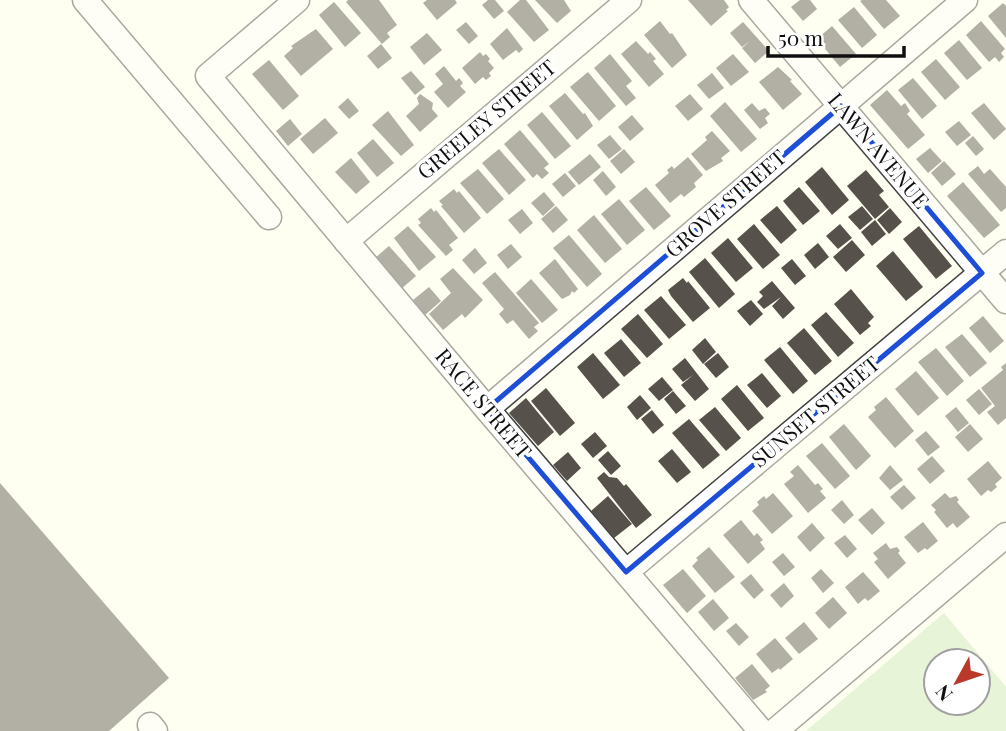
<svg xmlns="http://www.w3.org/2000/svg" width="1006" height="731" font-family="'Playfair Display',serif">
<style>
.green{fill:#cce8bb;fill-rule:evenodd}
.building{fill:#57514b}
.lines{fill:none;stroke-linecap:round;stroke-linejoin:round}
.minor-casing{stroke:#424242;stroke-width:27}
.minor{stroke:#fff;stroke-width:24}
.marked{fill:none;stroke:#1d4ed8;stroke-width:5;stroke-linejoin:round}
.labels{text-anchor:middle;stroke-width:7;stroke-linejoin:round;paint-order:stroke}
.street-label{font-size:21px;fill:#0f0f0f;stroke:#fff}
</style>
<rect width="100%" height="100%" fill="#fefef1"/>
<!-- green -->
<path class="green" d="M944 613 1006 687V731H806ZM936 661H978V703H936Z"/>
<!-- building -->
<g class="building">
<path d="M348 0H379L397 25 387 33 390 37 382 44 346 2Z"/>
<path d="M427 0H455L457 3 437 20 423 3Z"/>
<path d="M488 0H495L504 11 494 19 482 5Z"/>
<path d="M520 0H526L549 30 534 42 507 12Z"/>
<path d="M535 0H564L571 11 557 23Z"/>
<path d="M688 0H724L729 7 726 10 728 11 711 26Z"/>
<path d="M800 0H810L817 9 803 21 791 7Z"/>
<path d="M862 0H886L900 16 884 29 860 1Z"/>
<path d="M334 2 361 33 345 47 319 15Z"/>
<path d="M1003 3 1006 6V38L988 16Z"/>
<path d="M854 7 877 35 862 48 838 20Z"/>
<path d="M660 21 670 34 672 33 687 55 672 68 644 35Z"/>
<path d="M981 21 1005 49 1001 53 1004 57 999 62 995 57 989 62 966 35Z"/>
<path d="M466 22 478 36 469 44 456 30Z"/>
<path d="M743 22 769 51 755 63 742 48 750 41 742 47 730 33Z"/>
<path d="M832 26 856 54 840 67 817 39Z"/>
<path d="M507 28 523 49 519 53 516 50 503 60 490 44Z"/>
<path d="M316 29 333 49 301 76 284 56 293 48 291 46Z"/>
<path d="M427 33 442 50 424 65 410 47Z"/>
<path d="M959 40 982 68 967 80 944 53Z"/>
<path d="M636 41 648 54 650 52 656 59 653 61 664 74 649 87 621 54Z"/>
<path d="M381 44 392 58 378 69 367 56Z"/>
<path d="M480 52 483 56 486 54 490 59 488 61 494 68 489 73 491 76 486 80 483 77 475 84 462 68Z"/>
<path d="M610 54 632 81 626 86 636 98 626 106 594 68Z"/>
<path d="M733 54 749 72 731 86 716 68Z"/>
<path d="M936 59 960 87 945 100 921 72Z"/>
<path d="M269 60 299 96 283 110 252 74Z"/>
<path d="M444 66 456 81 459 78 463 83 460 86 466 92 448 108 434 92 443 84 435 74Z"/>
<path d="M778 67 792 80 790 81 802 94 783 110 759 82Z"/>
<path d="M411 71 425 87 415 95 401 78Z"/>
<path d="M588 72 616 106 599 121 570 87Z"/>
<path d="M712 73 724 88 709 99 697 85Z"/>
<path d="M913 78 937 106 922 119 898 90Z"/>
<path d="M887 90 901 106 905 103 910 111 907 114 925 135 908 149 870 105Z"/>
<path d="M565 93 583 114 585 113 593 126 577 140 549 106Z"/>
<path d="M420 94 433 103 432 109 438 116 420 132 406 116 419 104 417 98Z"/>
<path d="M690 94 703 109 688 121 675 106Z"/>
<path d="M348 98 359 111 349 119 338 107Z"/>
<path d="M725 102 757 139 741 152 710 116Z"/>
<path d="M752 103 759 111 765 108 770 114 765 118 768 123 760 129 744 110Z"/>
<path d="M984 103 1006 129 994 140 971 113Z"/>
<path d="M388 111 414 145 401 156 372 125Z"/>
<path d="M542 112 571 146 555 159 527 125Z"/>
<path d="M632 115 644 129 630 141 618 127Z"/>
<path d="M325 118 338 133 313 154 300 139Z"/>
<path d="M290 119 302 134 288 146 276 131Z"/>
<path d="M959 121 971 135 957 146 945 132Z"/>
<path d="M520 130 549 164 544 168 549 173 542 179 537 174 533 178 504 144Z"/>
<path d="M712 131 730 151 721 158 723 161 706 171 691 154 707 140 705 137Z"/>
<path d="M610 135 622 149 609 159 597 145Z"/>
<path d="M973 136 984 149 976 156 965 143Z"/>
<path d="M373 139 394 163 377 177 357 153Z"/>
<path d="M930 148 942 161 928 173 916 159Z"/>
<path d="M499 149 526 180 509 195 482 163Z"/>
<path d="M624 149 635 162 621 174 610 161Z"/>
<path d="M590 154 601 167 579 185 568 172Z"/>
<path d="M688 157 703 175 694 183 696 187 684 197 681 194 670 203 655 185 669 173 667 170 672 166 674 169Z"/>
<path d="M351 158 370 182 356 194 335 172Z"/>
<path d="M944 161 956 174 942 186 931 173Z"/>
<path d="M978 166 984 174 990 169 1006 187V208L1001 212 968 174Z"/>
<path d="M822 167 849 200 832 215 805 182Z"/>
<path d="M478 169 504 199 487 214 460 183Z"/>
<path d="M866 170 884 191 879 195 889 207 875 219 847 186Z"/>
<path d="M603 171 616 187 606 196 593 180Z"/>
<path d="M565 173 576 186 563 197 552 184Z"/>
<path d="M963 182 1000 225 984 238 947 196Z"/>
<path d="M646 187 671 216 654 230 629 201Z"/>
<path d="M799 187 820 211 803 225 783 201Z"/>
<path d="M454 189 457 193 459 191 481 218 464 233 441 206 443 205 439 201Z"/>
<path d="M544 192 555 205 543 216 531 203Z"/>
<path d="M619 199 645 230 627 245 601 214Z"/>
<path d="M556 206 568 220 553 233 541 219Z"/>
<path d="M777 206 797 230 781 244 760 220Z"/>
<path d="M862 206 873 219 860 230 848 217Z"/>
<path d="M431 208 434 212 436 210 458 238 449 245 453 250 446 256 418 225 421 223 418 219Z"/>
<path d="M890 208 902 222 889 234 877 220Z"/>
<path d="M522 209 533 223 520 234 508 220Z"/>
<path d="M594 215 622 249 605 263 577 230Z"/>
<path d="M875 220 886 234 872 246 861 232Z"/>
<path d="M754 224 780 255 763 269 737 239Z"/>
<path d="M840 224 852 238 838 249 826 236Z"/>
<path d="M408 226 436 257 419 271 394 238Z"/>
<path d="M919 226 952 266 936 279 903 239Z"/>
<path d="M569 235 602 274 587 287 553 248Z"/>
<path d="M728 238 753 268 736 282 711 253Z"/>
<path d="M852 240 865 255 846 272 833 257Z"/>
<path d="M818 243 829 257 815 269 804 255Z"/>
<path d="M511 244 522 257 508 269 497 255Z"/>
<path d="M389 246 416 276 400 290 375 258Z"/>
<path d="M475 248 487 263 474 274 462 260Z"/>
<path d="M893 251 923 287 906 301 876 266Z"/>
<path d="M705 258 735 294 719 308 689 272Z"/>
<path d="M555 259 578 289 574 293 572 291 570 295 562 299 539 273Z"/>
<path d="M792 259 806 276 795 285 781 268Z"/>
<path d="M453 268 483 300 465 318 462 314 443 330 429 314 451 293 440 279Z"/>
<path d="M495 272 539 323 534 327 538 331 529 339 513 320 507 324 499 314 504 309 482 283Z"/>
<path d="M683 278 687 283 688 281 710 308 693 322 671 296 668 290Z"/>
<path d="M531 279 558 310 542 323 516 293Z"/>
<path d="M772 281 795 308 783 319 772 306 781 297 764 309 757 302 763 296 759 292Z"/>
<path d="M429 287 441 301 425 315 413 300Z"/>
<path d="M851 289 874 317 868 323 871 326 860 335 834 304Z"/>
<path d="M661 296 686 325 669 339 644 310Z"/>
<path d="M751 300 763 314 750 326 737 311Z"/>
<path d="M826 312 854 343 838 357 811 325Z"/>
<path d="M638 314 663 344 647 358 621 329Z"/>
<path d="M983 316 1004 341 990 353 969 328Z"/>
<path d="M804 328 832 361 815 375 787 343Z"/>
<path d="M962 334 987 363 970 377 945 347Z"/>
<path d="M705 338 716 352 703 364 692 350Z"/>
<path d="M621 339 641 363 624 377 604 353Z"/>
<path d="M780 347 808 381 793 394 764 360Z"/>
<path d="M936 348 964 381 947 396 918 362Z"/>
<path d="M593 353 620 385 603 399 577 367Z"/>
<path d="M718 353 729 367 716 378 704 364Z"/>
<path d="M685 358 709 389 695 401 681 385 693 375 683 382 672 369Z"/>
<path d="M1006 363V418L998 425 987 412 995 406 981 388 1003 370 1001 367Z"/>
<path d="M916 371 939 398 918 416 895 389Z"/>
<path d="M762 373 781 396 767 408 747 385Z"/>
<path d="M662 377 673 390 659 401 648 389Z"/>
<path d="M737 385 764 418 748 431 721 399Z"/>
<path d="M546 388 575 423 560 436 531 401Z"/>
<path d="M979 389 992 404 979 415 966 400Z"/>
<path d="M673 391 686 406 676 414 664 399Z"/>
<path d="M640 395 651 408 637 420 627 407Z"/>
<path d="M886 397 914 431 895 448 868 417 876 410 874 407Z"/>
<path d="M526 398 554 432 538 446 509 413Z"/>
<path d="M715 407 741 438 726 451 699 420Z"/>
<path d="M956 407 969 423 958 432 945 416Z"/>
<path d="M652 410 664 425 653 434 641 419Z"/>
<path d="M689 419 720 455 703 469 672 433Z"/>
<path d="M844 424 871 456 856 470 829 437Z"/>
<path d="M970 424 983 439 968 452 955 437Z"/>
<path d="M926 431 940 447 928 456 915 440Z"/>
<path d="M595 432 607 446 593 458 581 444Z"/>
<path d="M822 443 850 476 835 489 806 456Z"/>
<path d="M672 449 691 472 677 483 658 461Z"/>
<path d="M608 451 621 466 611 475 598 460Z"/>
<path d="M568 452 581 468 567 481 553 465Z"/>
<path d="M932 456 945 471 930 484 917 469Z"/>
<path d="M988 461 1002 478 995 484 997 487 991 492 988 490 981 496 967 479Z"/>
<path d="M798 465 815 485 818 483 823 489 820 491 826 498 808 513 784 484 794 476 790 472Z"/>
<path d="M890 465 903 480 890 490 879 478Z"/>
<path d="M604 472 609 477 617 478 624 486 626 484 652 515 636 528 597 478Z"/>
<path d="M0 483 169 678 109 731H0Z"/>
<path d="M904 485 916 498 902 510 890 497Z"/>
<path d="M773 493 793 516 772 534 752 511 759 505 757 502 764 496 766 499Z"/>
<path d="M945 493 950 498 956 496 959 500 957 502 970 517 957 528 953 523 947 528 934 512 936 510 931 505Z"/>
<path d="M608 496 632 524 614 538 591 511Z"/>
<path d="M842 500 854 515 844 524 831 510Z"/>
<path d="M872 508 885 523 872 535 858 520Z"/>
<path d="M741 520 754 536 757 533 763 540 760 542 765 549 748 564 723 535Z"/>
<path d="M923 522 938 541 927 550 925 548 918 553 904 537Z"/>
<path d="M812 523 825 538 810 552 797 537Z"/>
<path d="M845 535 857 549 847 558 834 543Z"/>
<path d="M886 543 890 549 897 547 900 551 898 553 906 563 888 579 874 562 878 559 873 553Z"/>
<path d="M709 547 735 577 715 593 692 566 698 560 696 558Z"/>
<path d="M783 553 795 567 784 576 772 562Z"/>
<path d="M683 569 706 596 687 613 663 585Z"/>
<path d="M821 569 834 583 823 593 811 578Z"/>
<path d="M863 572 880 591 868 601 865 598 858 604 845 587Z"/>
<path d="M751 574 764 590 754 599 740 583Z"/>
<path d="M784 583 794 596 781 608 770 595Z"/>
<path d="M833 597 847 613 829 629 815 613Z"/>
<path d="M713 599 729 618 714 631 698 612Z"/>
<path d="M804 622 818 639 799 654 785 638Z"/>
<path d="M736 623 749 637 739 646 726 631Z"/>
<path d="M775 638 793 659 780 670 779 668 772 673 756 654Z"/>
<path d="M752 664 770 686 765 690 767 692 753 700 735 678Z"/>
</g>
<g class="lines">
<!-- minor casing -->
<g class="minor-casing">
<g id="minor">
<path d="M85 0 269 217"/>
<path d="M297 0 208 76 487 409 761 731"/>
<path d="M751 0 1006 301"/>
<path d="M346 241 629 0"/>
<path d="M487 409 965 0"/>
<path d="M626 572 1006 252"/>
<path d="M150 725 155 731"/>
<path d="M775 731 1006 535"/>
</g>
</g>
<!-- minor -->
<use href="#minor" class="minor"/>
</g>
<!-- marked area -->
<path d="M0 0H1006V731H0ZM841 106 982 273 626 572 487 409Z" fill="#fefef1" fill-opacity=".55" fill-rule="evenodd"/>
<path class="marked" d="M841 106 982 273 626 572 487 409Z"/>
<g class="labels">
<!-- street labels -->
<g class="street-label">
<text transform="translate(487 120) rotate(-40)" y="7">GREELEY STREET</text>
<text transform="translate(878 151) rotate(50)" y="7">LAWN AVENUE</text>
<text transform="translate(726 204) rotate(-41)" y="7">GROVE STREET</text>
<text transform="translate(483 404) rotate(50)" y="7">RACE STREET</text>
<text transform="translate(816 412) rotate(-40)" y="7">SUNSET STREET</text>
</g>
</g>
<!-- north arrow -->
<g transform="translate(957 682) rotate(230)"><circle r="33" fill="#ffffff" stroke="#9f9f9f" stroke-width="2"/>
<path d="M0-5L12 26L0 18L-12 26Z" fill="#ba392b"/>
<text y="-10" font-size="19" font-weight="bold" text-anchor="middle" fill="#0f0f0f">N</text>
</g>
<!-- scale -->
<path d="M768 46v10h136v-10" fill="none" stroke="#0f0f0f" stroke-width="3.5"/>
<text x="778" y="46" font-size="21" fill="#0f0f0f" stroke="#ffffff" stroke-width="5" paint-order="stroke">50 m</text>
</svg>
